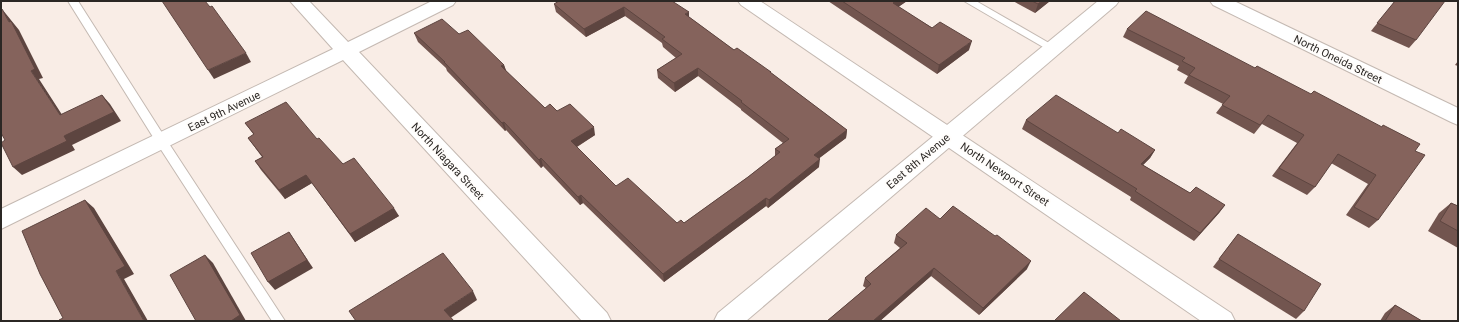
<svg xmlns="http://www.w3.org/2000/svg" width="1459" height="322" font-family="Roboto,sans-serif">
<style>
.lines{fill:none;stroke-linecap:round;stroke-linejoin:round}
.lane-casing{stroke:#c4b9b2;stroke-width:2}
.street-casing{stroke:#c4b9b2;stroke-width:2}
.secondary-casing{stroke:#c4b9b2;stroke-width:2}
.lane{fill:#fff;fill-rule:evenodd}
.street{fill:#fff;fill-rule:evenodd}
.secondary{fill:#fff;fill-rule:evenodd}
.wall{fill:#72554f}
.shaded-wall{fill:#5d4540}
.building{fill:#85635c;stroke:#5d4540}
.labels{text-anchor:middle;stroke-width:4;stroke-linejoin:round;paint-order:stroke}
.street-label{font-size:11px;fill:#2b2724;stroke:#fffdfb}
</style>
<rect width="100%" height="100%" fill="#f9ede6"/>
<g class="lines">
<!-- lane casing -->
<g class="lane-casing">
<g id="lane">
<path d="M68 1H78L166 139 285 321H272L158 145Z"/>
<path d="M964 1H976L1056 47 1058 49 1056 51H1050Z"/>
</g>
</g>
<!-- street casing -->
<g class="street-casing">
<g id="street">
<path d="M290 1H309L348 42 432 1H456L453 5 359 52 607 313 611 321H582L343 60 1 229V209L333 49Z"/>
<path d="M738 1H760L1231 313 1235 321H1201L741 5Z"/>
</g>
</g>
<!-- secondary casing -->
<g class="secondary-casing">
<g id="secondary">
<path d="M1098 1H1119L1116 5 746 321H714L718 313Z"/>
<path d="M1210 1H1234L1458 108V125L1451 122 1213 5Z"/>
</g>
</g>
<!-- lane -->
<use href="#lane" class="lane"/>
<!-- street -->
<use href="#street" class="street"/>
<!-- secondary -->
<use href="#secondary" class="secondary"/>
</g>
<!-- wall -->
<g class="wall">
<path d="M672 1 689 17 734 50 771 72V73L847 130 846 138 819 158V167L768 208 766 206 664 282 583 203 580 205 543 166 541 168 506 130 505 131 447 71 446 68 418 42 414 33 459 34 504 65 506 71 545 108 557 111 595 135 577 147 616 186 677 223H684L748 177 775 156V149L783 143 741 110V109L698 76 675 92 658 78 657 70 676 58 663 47 662 43 625 16 586 37 556 12 554 4Z"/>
<path d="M828 1H907L898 7 969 50 937 74Z"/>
<path d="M1013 1H1050L1035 13Z"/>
<path d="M1395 1 1416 40 1409 48 1371 31Z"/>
<path d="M1127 29 1255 68 1415 151 1378 220 1369 228 1346 215 1368 184 1331 163 1315 187 1307 195 1272 176 1297 143 1262 124 1254 134 1216 113 1223 104 1184 83 1188 76 1177 70 1179 66 1123 37Z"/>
<path d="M1458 61V66L1455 65Z"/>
<path d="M1026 120 1118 133 1155 150 1150 158 1143 165 1190 193 1225 205 1219 213 1194 241 1130 200 1131 197 1022 129Z"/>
<path d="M245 123 317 139 343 164 399 216 355 242 312 183 285 199 261 170 255 161 262 157 248 138 254 135Z"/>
<path d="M1451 203 1458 206V248L1428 231 1439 213Z"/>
<path d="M940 219 1027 269 979 315 931 276 880 321H827L866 288 863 286 865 278 900 248 894 243 896 235Z"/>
<path d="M1238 234 1304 311 1296 319 1213 267Z"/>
<path d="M1395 305 1422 321H1380L1385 313Z"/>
</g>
<!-- shaded-wall -->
<g class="shaded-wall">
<path d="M896 1H907L891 12 893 3Z"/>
<path d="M1042 1H1050L1035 13 1038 4Z"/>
<path d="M624 7 625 16 586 37 584 29Z"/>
<path d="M2 9 19 30 43 78 39 79 68 124 60 115 31 71 9 22Z"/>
<path d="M689 12V20L685 14Z"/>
<path d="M972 41 969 50 937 74 939 65Z"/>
<path d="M246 53 251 62 214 79 208 70Z"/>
<path d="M504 65 507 73 501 66Z"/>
<path d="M698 68V76L675 92 674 83Z"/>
<path d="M102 95 110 104 121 121 72 145 75 150 22 175 13 167 64 136Z"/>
<path d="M504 122 506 130 505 131 502 123Z"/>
<path d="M594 127 595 135 573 149 571 141Z"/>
<path d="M847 130 846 138 813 163 814 155Z"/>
<path d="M1155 150 1150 158 1136 172 1141 164Z"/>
<path d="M541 158 543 166 541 168 539 160Z"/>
<path d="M820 159 819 167 768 208 769 200Z"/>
<path d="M306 175 312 183 285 199 279 190Z"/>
<path d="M581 195 583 203 580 205 578 197Z"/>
<path d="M766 198V206L664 282 663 274Z"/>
<path d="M85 200 94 208 134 274 124 279 148 321H144L116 271Z"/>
<path d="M1225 205 1219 213 1194 241 1200 233Z"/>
<path d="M394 208 399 216 355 242 350 234Z"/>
<path d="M289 232 313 268 275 290 268 282Z"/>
<path d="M205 255 213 263 246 321H231Z"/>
<path d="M1031 261 1027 269 979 315 983 308Z"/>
<path d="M934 268 931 276 880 321H873Z"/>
<path d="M473 291 477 300 449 319 444 310Z"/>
</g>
<!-- building -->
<g class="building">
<path d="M162 1H205L210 7 212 6 246 53 208 70Z"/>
<path d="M559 1H672L689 12 685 14 734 50 737 48 771 72H770L847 130 814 155 820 159 769 200 766 198 663 274 581 195 578 197 541 158 539 160 504 122 502 123 444 62H445L414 33 442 19 459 34 468 30 504 65 501 66 545 108 550 104 557 111 570 104 594 127 571 141 616 186 628 178 677 223 681 220 684 223 748 177 780 152 775 149 789 139 741 102 742 101 698 68 674 83 657 70 682 54 662 39 665 37 624 7 584 29 554 4Z"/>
<path d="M842 1H896L893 3 932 28 940 22 972 41 939 65Z"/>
<path d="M1032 1H1042L1038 4Z"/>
<path d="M1395 1H1445L1416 40 1377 23Z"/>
<path d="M1 9H2L9 22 11 21 35 69 31 71 60 115 102 95 114 112 64 136 67 141 13 167 1 143 5 140 1 133Z"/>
<path d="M1146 11 1255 68 1257 66 1311 94 1314 91 1382 127 1383 125 1420 144 1415 151 1425 155 1378 220 1354 207 1376 175 1338 154 1315 187 1279 168 1304 135 1268 115 1260 125 1222 105 1230 96 1189 75 1195 68 1182 61 1185 58 1127 29Z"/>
<path d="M1056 95 1118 133 1121 129 1155 150 1141 164 1190 193 1196 187 1225 205 1200 233 1135 191 1137 189 1026 120Z"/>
<path d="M286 102 317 139 319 138 343 164 354 158 394 208 350 234 306 175 279 190 255 161 263 157 248 138 254 134 245 123Z"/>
<path d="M85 200 125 266 116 271 144 321H60L59 320 63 318 40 274 22 231Z"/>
<path d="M1451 203 1458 206V231L1440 221Z"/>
<path d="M953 206 995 236 997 235 1031 261 983 308 934 268 873 321H827L871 284 865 278 907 243 896 235 926 208 940 219Z"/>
<path d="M289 232 307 260 268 282 251 253Z"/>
<path d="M1238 234 1321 284 1304 311 1219 259Z"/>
<path d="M443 253 473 291 444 310 454 321H356L349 311Z"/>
<path d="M205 255 240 315 231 321H196L170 275Z"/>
<path d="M1084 292 1121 321H1054Z"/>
<path d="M1395 305 1422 321H1385Z"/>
</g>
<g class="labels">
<!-- street labels -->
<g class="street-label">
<text transform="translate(1338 59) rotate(26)" y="4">North Oneida Street</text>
<text transform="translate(224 111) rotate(-26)" y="4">East 9th Avenue</text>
<text transform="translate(448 161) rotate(47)" y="4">North Niagara Street</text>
<text transform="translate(918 161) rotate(-40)" y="4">East 8th Avenue</text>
<text transform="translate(1005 174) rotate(34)" y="4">North Newport Street</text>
</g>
</g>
<!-- border -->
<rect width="1459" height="322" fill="none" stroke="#2b2724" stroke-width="4"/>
</svg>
